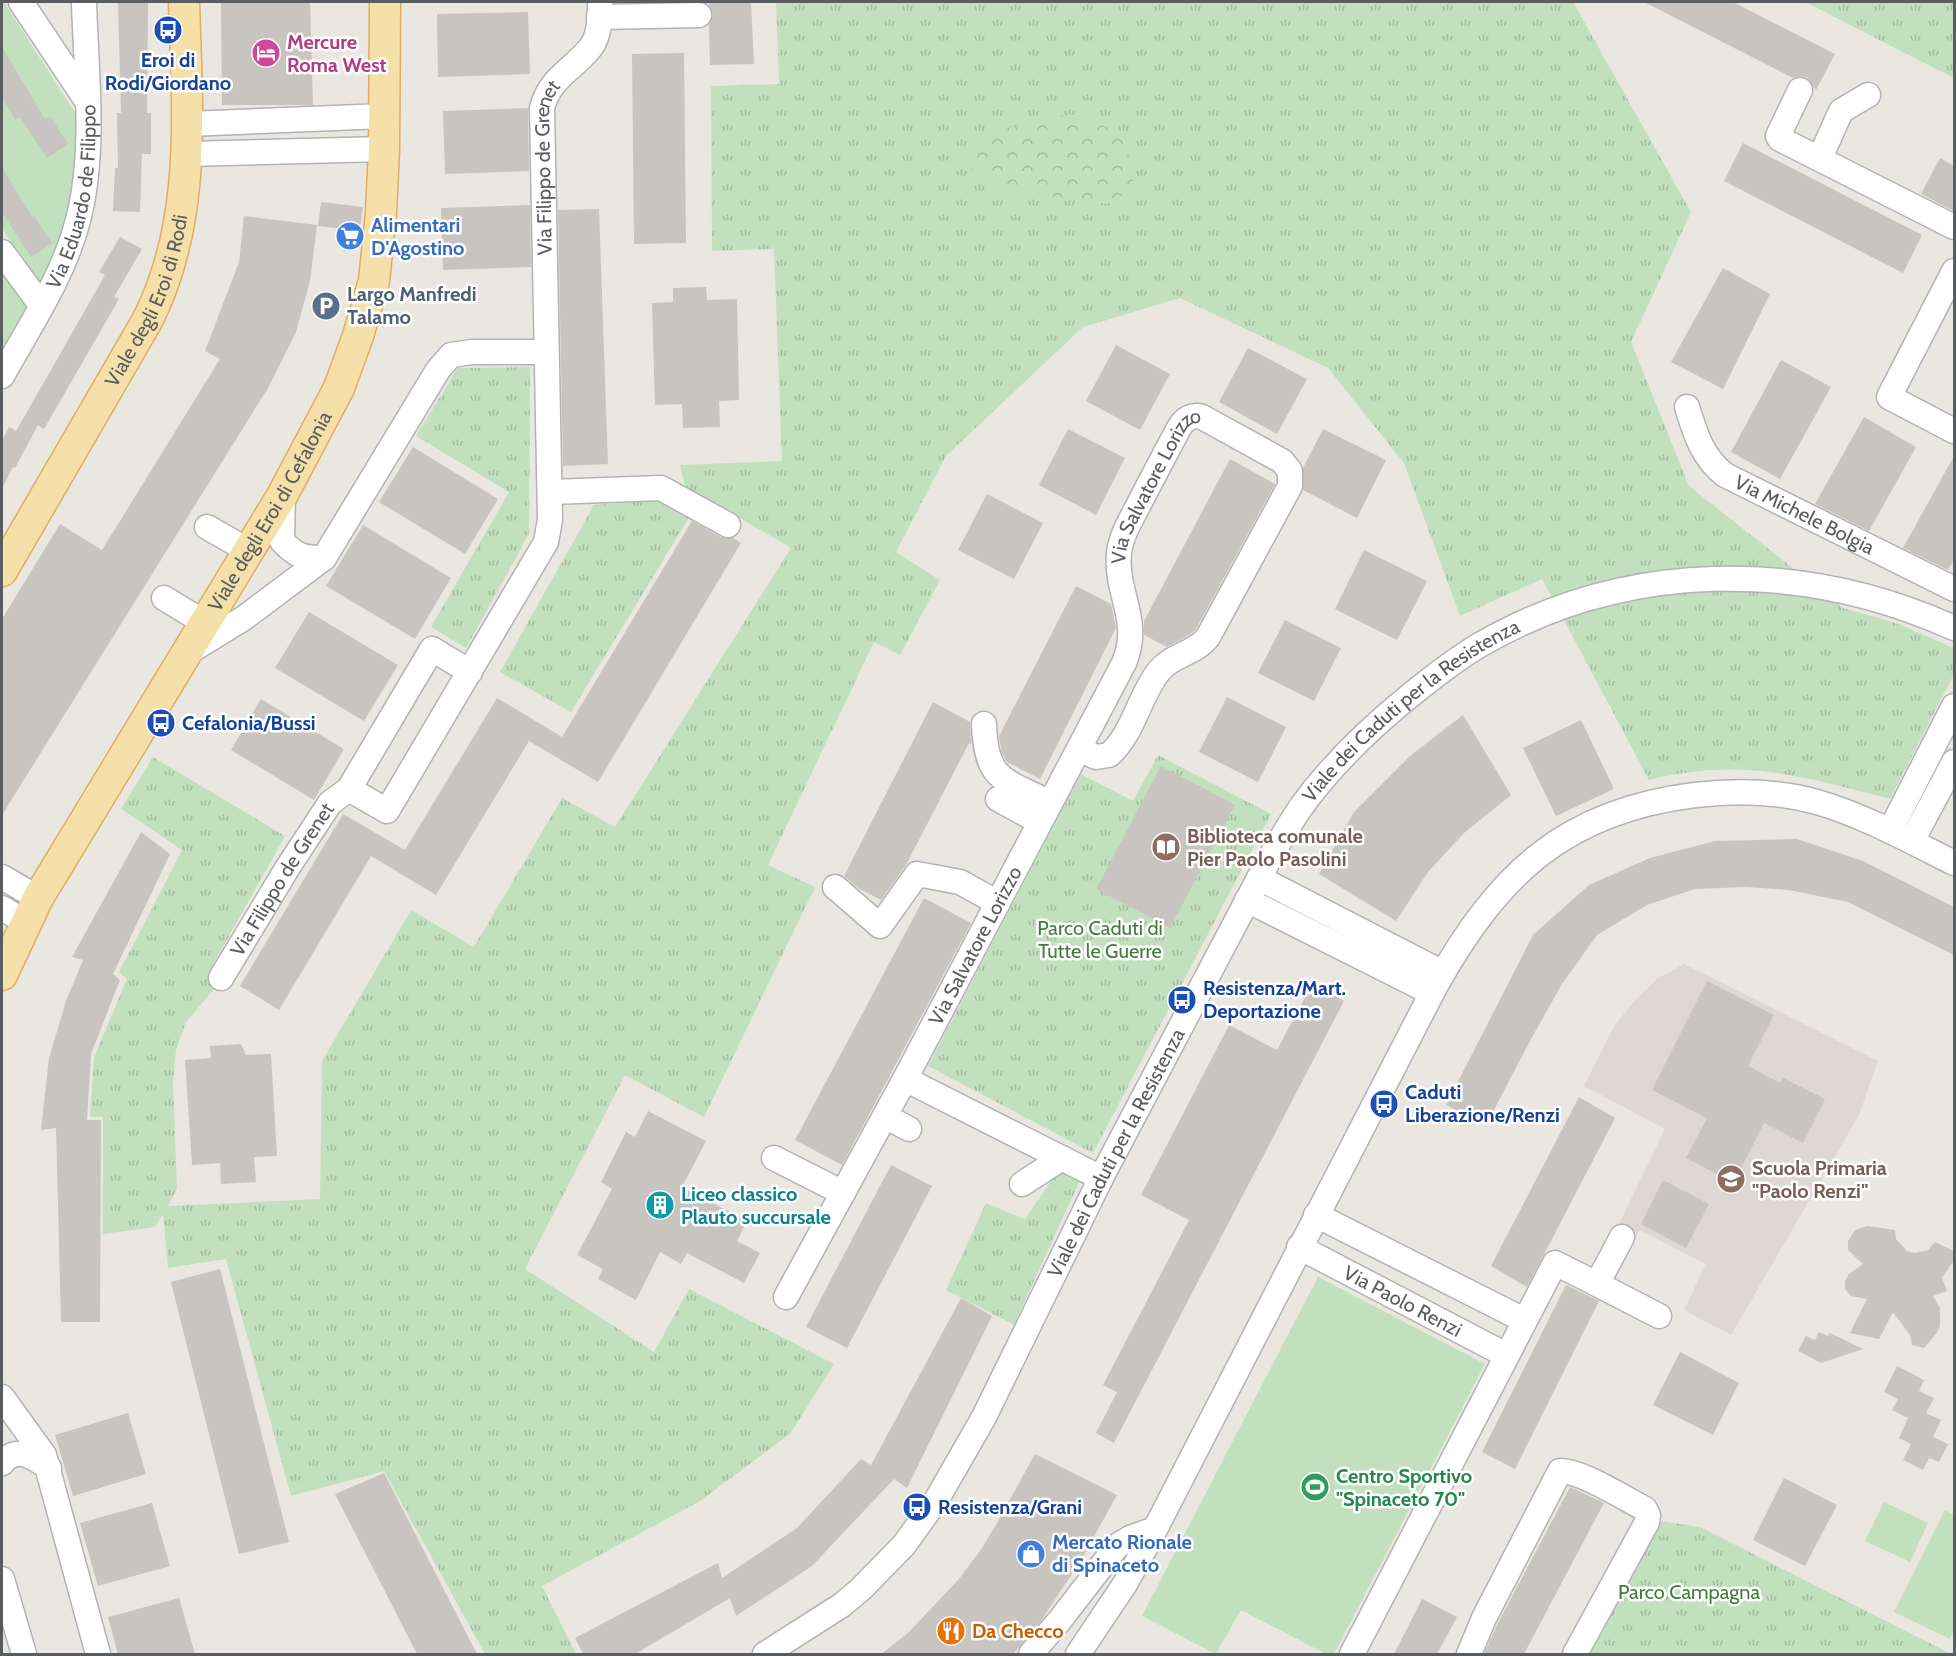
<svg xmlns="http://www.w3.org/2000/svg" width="1956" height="1656" font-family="Cabin,sans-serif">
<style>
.education{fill:#ddd8d1}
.grass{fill:url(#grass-tufts)}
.forest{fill:url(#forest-crowns)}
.garden{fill:#c3e0be}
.building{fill:#c8c4bf}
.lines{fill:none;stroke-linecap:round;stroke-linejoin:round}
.minor-casing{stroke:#b1b3b7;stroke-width:27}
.major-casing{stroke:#e1ad62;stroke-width:33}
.minor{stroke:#fff;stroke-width:24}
.major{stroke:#f6e0aa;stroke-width:30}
.labels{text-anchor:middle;stroke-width:5;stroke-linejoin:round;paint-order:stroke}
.hotel-label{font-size:20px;font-weight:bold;fill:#b23c85;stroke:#fff;text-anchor:start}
.transit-label{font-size:20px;font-weight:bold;fill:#164399;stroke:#fff;text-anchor:start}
.street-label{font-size:20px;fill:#595d5f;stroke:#fff}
.shop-label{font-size:20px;font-weight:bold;fill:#366cbe;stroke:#fff;text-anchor:start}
.service-label{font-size:20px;font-weight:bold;fill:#4e5e75;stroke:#fff;text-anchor:start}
.education-label{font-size:20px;font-weight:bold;fill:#785e54;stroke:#fff;text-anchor:start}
.park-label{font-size:20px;fill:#417c3c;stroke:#fff}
.culture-label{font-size:20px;font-weight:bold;fill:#0d838f;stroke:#fff;text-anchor:start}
.leisure-label{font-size:20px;font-weight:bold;fill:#27864d;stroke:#fff;text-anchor:start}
.food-label{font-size:20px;font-weight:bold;fill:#c56008;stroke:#fff;text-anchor:start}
</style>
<defs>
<pattern id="grass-tufts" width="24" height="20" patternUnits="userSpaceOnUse" patternTransform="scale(1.5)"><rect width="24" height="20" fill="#c3e0be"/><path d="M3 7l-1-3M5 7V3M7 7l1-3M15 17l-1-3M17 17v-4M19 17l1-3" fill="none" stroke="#a1b99e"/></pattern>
<pattern id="forest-crowns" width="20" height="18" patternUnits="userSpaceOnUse" patternTransform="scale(1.5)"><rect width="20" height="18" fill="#c3e0be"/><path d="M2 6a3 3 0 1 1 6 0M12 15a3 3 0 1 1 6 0" fill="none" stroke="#a1b99e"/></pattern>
</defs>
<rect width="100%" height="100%" fill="#eae7e0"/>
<!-- education -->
<path class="education" d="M1684 964 1878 1061 1859 1115 1731 1335 1684 1310 1706 1264 1640 1230 1632 1242 1615 1232 1665 1129 1584 1086 1615 1025 1635 1000 1657 979Z"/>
<!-- grass -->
<g class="grass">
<path d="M776 2H1573L1691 212 1631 342 1689 486 1843 608 1896 623 1954 648V674L1890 799C1801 776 1741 757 1649 780L1542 579 1460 616 1404 463 1328 368 1180 298 1083 327 946 456 896 552 940 580 900 655 874 642 768 865 815 887 704 1117 625 1075 525 1269 654 1352 689 1289 834 1364 790 1434 700 1501 542 1586 576 1654H485L384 1471 291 1496 226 1259 168 1268 163 1214 155 1227 103 1234V1117H90L94 1057 127 979 119 972 182 850 121 809 153 757 285 836 214 963V989L186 1022 176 1050 173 1082 177 1189 168 1206 320 1199 322 1061 411 910 474 947 562 798 615 827 791 548 685 486 680 465 782 461 774 249 712 251 711 86 779 84Z"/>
<path d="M1805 2H1954V78Z"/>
<path d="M530 367 529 534 466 648 431 627 509 492 416 436 458 368Z"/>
<path d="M661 500 691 514 571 712 500 672 594 505Z"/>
<path d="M1158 755 1271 814 1093 1153 928 1066 1081 774 1133 801Z"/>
<path d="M1061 1167 1081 1178 1014 1325 946 1290 986 1203 1025 1219Z"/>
<path d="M1653 1520 1700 1527 1951 1654H1584Z"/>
</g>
<!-- forest -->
<path class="forest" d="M1070 114 1124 134 1135 189 1108 204 1012 191 972 171V147L999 130Z"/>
<!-- garden -->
<g class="garden">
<path d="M2 2H4L81 122 80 183 44 282 40 283 33 278 2 228Z"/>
<path d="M2 272 26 306 31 309 2 364Z"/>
<path d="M1318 1277 1485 1364 1334 1654H1326L1241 1610 1216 1654 1142 1616Z"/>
<path d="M1884 1502 1928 1523 1910 1562 1865 1541Z"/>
<path d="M1945 1510 1954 1515V1630L1950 1639 1894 1612Z"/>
</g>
<!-- building -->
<g class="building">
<path d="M221 2H310L313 105H222Z"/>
<path d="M708 2H751L754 64 710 65 709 25 713 14Z"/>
<path d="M1644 2H1733L1835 54 1816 90 1807 77 1799 76 1793 78Z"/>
<path d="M118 3H148L147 113H151V154H142L140 212 113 211 115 168H118L117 113H121Z"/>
<path d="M528 12 530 74 438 77 437 14Z"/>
<path d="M2 47 45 119 50 116 68 144 47 158 20 117 15 120 2 97Z"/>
<path d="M684 53 686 243 634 244 632 54Z"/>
<path d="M528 108 529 171 445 174 443 111Z"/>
<path d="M1743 143 1922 235 1903 273 1724 181Z"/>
<path d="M1940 158 1954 166V211L1921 194Z"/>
<path d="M2 168 33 218 34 216 52 243 31 257 2 212Z"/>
<path d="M321 202 363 207 358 241 343 239 344 229 318 226Z"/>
<path d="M530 205 531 267 443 270 441 208Z"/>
<path d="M599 209 608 464 563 466 558 210Z"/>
<path d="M244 216 317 225 310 281 296 332 268 388 2 815V619L60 524 102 550 220 359 205 351 239 262Z"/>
<path d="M120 237 142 249 114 297 119 299 44 429 38 425 15 468 13 467 2 488V441L9 427 16 431 43 384 105 275 99 272Z"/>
<path d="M1723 268 1770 294 1723 389 1671 362Z"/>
<path d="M706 287 707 300 737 299 739 400 719 401 720 427 683 428 682 404 655 405 652 303 673 302V288Z"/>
<path d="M1116 345 1170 374 1140 430 1086 401Z"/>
<path d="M1248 348 1307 379 1277 434 1219 402Z"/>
<path d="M1781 360 1831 387 1780 479 1731 452Z"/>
<path d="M1864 417 1916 447 1869 531 1815 504Z"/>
<path d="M1068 429 1125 458 1096 515 1039 485Z"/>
<path d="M1323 429 1386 460 1357 518 1303 490V468Z"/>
<path d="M413 447 498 499 465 554 379 502Z"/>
<path d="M1954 456V559L1948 570 1903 548Z"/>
<path d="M1230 459 1275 484 1196 629 1189 635 1167 647 1144 635V621Z"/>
<path d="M987 494 1043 523 1014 579 958 550Z"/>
<path d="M692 521 721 537 733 538 741 543 598 782 529 741 436 895 371 856 279 1010 240 986 343 814 405 850 497 698 562 737Z"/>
<path d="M363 525 451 578 415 639 326 586Z"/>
<path d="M1364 550 1427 581 1397 640 1335 609Z"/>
<path d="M1076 586 1111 604 1116 628 1040 779 1007 762 1002 753 999 736Z"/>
<path d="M309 612 398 665 364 721 275 668Z"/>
<path d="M1285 620 1341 648 1314 701 1258 673Z"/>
<path d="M1227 697 1286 727 1258 782 1199 752Z"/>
<path d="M261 699 344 749 314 800 231 750Z"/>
<path d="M933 702 970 722 971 744 969 743 906 865 881 900 858 888 844 876Z"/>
<path d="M1463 715 1511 795 1464 833 1428 872 1396 921 1319 874 1354 812 1410 756Z"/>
<path d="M1581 720 1614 789 1556 816 1523 748Z"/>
<path d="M1161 766 1235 805 1170 928 1096 889Z"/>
<path d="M141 832 170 854 113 974 120 980 91 1054 87 1120H101L100 1322H61L56 1128 41 1130 49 1058 66 1001 83 960 72 957Z"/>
<path d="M1797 839 1863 861 1954 907V955L1848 902 1789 890 1746 887 1695 889 1647 905 1597 935 1562 984 1531 1039 1486 1125 1446 1105 1533 935 1589 885 1650 858 1715 841Z"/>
<path d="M924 898 971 923 842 1165 795 1140Z"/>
<path d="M1707 981 1774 1015 1748 1066 1780 1083 1783 1078 1825 1099 1803 1143 1764 1123 1734 1183 1686 1158 1707 1118 1652 1090Z"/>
<path d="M1312 984 1344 1001 1114 1443 1096 1433 1117 1392 1103 1385 1189 1220 1141 1195 1229 1025 1277 1050Z"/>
<path d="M241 1044 246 1055 271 1054 277 1156 254 1157 256 1182 221 1184 220 1163 192 1165 185 1060 211 1058 210 1046Z"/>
<path d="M1579 1097 1615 1118 1527 1287 1491 1266Z"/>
<path d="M648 1111 706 1141 682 1187 747 1221 737 1241 760 1253 744 1283 687 1253 681 1264 660 1252 636 1300 598 1279 603 1269 577 1255 612 1189 601 1182 626 1132 635 1137Z"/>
<path d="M891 1165 932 1186 847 1348 806 1327Z"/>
<path d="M1663 1180 1709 1204 1686 1248 1641 1224Z"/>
<path d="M1867 1226 1895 1230 1896 1239 1907 1251 1915 1253 1928 1250 1935 1242 1954 1251V1260L1942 1278 1947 1291 1933 1296 1940 1308V1326L1936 1334 1924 1348 1912 1345 1910 1335 1893 1312 1879 1339 1850 1333 1867 1299 1851 1296 1845 1289V1281L1849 1274 1863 1264 1848 1250V1241L1855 1230Z"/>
<path d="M220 1269 289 1542 239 1554 171 1282Z"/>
<path d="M1566 1285 1599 1301 1515 1469 1482 1452Z"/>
<path d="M961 1298 992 1316 907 1488 894 1479 812 1566 736 1616 730 1598 635 1654H583L575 1638 718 1563 722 1578 797 1528 861 1459 871 1465Z"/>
<path d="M1819 1332 1828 1336 1830 1333 1863 1349 1821 1363 1798 1351 1806 1336 1815 1340Z"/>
<path d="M1680 1352 1739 1383 1713 1435 1653 1405Z"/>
<path d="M1897 1366 1924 1380 1919 1391 1934 1398 1926 1413 1941 1420 1933 1437 1948 1444 1939 1462 1929 1458 1923 1470 1903 1460 1911 1444 1899 1438 1908 1418 1892 1410 1898 1399 1884 1392Z"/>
<path d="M128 1413 146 1474 73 1496 55 1435Z"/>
<path d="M1035 1454 1117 1495 1081 1560 1041 1621 1013 1654H881L908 1633 959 1579 982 1548 997 1523Z"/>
<path d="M384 1473 477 1654H417L335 1494Z"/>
<path d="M1784 1478 1837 1505 1805 1566 1753 1540Z"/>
<path d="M1570 1487 1604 1503 1524 1654H1484L1496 1627Z"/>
<path d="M152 1503 170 1566 98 1586 80 1523Z"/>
<path d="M179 1598 195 1654H118L108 1617Z"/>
<path d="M1422 1599 1457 1617 1437 1654H1394Z"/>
</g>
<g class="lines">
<!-- minor casing -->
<g class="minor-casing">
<g id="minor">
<path d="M21 2 87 101"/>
<path d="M599 17 699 15"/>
<path d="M1800 90 1778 136 1780 139 1954 227"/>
<path d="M188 124 384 116"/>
<path d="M187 154 384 149"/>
<path d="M1820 158 1841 111 1868 95"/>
<path d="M2 252 41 305"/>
<path d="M1954 271 1889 397 1954 431"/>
<path id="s1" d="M2 376C29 327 64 276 78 220 96 152 86 72 84 2"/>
<path id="s2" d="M1687 407C1695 433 1702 457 1725 475L1954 589"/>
<path d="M550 492 661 488 728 525"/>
<path d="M283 494 282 541C296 556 303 558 324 558"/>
<path d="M207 527 249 551"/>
<path d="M164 598 205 623"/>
<path d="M187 653 244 618 324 558 438 370 451 355 472 352H546"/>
<path id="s3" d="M470 672 432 649 349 789 387 811 546 542 550 520 542 108C550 77 573 70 591 47 600 35 600 16 600 2"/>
<path d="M984 724C986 782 1004 779 1050 803"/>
<path d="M998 799 1040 822"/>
<path d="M1890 831 1954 706"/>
<path d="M1912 841 1954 762"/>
<path d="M2 877 38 898"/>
<path d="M1259 878 1443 973"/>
<path d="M835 887 880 926 917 874 960 882 998 903"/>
<path d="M1247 900 1432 993"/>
<path d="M2 908 25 922"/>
<path id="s4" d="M221 978 288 867 330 803 349 789"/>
<path d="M905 1079 1101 1178"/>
<path d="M885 1116 909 1129"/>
<path d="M774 1158 843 1193"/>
<path d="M1022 1184 1062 1158"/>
<path d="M1316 1215 1524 1320"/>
<path id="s5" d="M1299 1247 1506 1355"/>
<path d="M1597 1284 1659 1316"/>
<path id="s6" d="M786 1297 905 1079 1124 663C1142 620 1115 594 1119 553 1121 535 1132 518 1140 502 1153 477 1166 452 1179 428 1184 419 1192 414 1202 417L1282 461 1290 471V486L1208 637C1195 654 1173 654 1159 671 1139 696 1134 733 1109 755L1096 757 1079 749"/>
<path d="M2 1397 44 1455 98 1654"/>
<path d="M2 1463C17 1445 33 1457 49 1468"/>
<path d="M2 1579 24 1654"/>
<path id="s7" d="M765 1654 842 1605 861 1589 904 1545 937 1499 984 1417 1101 1178 1266 865C1277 846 1288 826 1301 807 1332 764 1371 727 1412 694 1433 677 1455 660 1478 646 1625 560 1801 559 1954 628"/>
<path d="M1031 1654 1060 1620 1117 1546 1130 1538 1155 1529"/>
<path d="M1078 1654 1125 1584 1150 1539 1436 985C1499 874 1564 811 1695 795 1737 790 1777 791 1817 802 1865 816 1910 841 1954 863"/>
<path d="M1352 1654 1555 1263 1597 1284 1622 1237"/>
<path d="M1469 1654 1484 1618 1560 1471C1582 1471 1624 1498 1645 1509L1648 1515 1647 1522 1575 1654"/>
</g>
</g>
<!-- major casing -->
<g class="major-casing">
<g id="major">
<path id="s8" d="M2 571 147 321C198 221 187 110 184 2"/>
<path id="s9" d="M2 975 38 898 283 494 339 388 358 336 374 281 381 213 384 149 385 2"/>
</g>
</g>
<!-- minor -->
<use href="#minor" class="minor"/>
<!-- major -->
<use href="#major" class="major"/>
</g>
<!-- icons -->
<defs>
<g id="bus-disc" transform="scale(1.5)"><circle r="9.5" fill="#1a4fb4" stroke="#fff"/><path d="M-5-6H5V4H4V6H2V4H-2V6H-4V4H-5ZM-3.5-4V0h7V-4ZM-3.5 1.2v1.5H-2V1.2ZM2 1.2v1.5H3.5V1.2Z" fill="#fff"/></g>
<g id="hotel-disc" transform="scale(1.5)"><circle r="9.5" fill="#d1479c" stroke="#fff"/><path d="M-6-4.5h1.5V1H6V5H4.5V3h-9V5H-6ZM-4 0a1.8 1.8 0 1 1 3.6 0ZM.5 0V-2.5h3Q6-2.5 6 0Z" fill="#fff"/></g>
<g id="supermarket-disc" transform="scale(1.5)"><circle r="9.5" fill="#3f7fe0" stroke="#fff"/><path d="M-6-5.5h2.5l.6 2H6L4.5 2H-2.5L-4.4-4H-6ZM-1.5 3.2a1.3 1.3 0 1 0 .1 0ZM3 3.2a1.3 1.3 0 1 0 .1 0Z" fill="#fff"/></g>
<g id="parking-disc" transform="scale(1.5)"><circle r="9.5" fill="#5c6f8a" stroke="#fff"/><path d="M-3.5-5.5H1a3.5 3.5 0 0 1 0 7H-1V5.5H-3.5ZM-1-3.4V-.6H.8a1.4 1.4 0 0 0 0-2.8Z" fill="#fff"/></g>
<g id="library-disc" transform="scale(1.5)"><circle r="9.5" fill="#8d6e63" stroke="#fff"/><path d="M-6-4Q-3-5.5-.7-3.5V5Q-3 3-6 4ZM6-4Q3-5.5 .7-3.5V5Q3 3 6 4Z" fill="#fff"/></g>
<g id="school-disc" transform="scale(1.5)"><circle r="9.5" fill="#8d6e63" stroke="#fff"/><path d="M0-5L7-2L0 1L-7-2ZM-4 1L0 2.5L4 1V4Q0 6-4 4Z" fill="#fff"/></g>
<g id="building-disc" transform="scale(1.5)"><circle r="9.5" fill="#0f9aa8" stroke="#fff"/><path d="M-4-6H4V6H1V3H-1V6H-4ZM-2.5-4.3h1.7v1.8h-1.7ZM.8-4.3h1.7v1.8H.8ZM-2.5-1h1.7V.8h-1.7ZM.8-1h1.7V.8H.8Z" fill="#fff"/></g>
<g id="stadium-disc" transform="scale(1.5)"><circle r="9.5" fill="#2e9e5b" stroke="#fff"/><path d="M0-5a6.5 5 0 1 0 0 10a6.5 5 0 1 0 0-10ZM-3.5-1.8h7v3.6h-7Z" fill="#fff"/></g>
<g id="shop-disc" transform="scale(1.5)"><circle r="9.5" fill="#3f7fe0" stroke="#fff"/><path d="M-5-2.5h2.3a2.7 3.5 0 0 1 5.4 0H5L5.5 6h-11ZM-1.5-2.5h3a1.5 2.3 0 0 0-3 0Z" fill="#fff"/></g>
<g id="restaurant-disc" transform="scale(1.5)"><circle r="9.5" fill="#e8710a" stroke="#fff"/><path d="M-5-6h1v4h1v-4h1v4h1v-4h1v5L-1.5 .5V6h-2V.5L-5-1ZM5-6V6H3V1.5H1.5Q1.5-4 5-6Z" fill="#fff"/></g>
</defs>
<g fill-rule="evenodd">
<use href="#bus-disc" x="168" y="30"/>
<use href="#hotel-disc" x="266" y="53"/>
<use href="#supermarket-disc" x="350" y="236"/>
<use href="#parking-disc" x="326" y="306"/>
<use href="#bus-disc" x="161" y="723"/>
<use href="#library-disc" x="1166" y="847"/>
<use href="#bus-disc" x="1182" y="1000"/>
<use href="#bus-disc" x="1384" y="1104"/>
<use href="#school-disc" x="1731" y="1179"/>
<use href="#building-disc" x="660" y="1205"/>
<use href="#stadium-disc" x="1315" y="1487"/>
<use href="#bus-disc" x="917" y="1507"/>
<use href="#shop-disc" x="1031" y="1554"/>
<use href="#restaurant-disc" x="951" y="1631"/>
</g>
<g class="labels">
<!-- hotel labels -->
<g class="hotel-label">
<text x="287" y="49">Mercure<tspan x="287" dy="23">Roma West</tspan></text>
</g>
<!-- transit labels -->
<g class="transit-label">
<text x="168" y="67" text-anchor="middle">Eroi di<tspan x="168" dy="23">Rodi/Giordano</tspan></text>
<text x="182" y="730">Cefalonia/Bussi</text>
<text x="1203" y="995">Resistenza/Mart.<tspan x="1203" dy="23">Deportazione</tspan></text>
<text x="1405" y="1099">Caduti<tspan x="1405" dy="23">Liberazione/Renzi</tspan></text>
<text x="938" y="1514">Resistenza/Grani</text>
</g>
<!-- street labels -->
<g class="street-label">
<text dy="7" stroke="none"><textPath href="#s3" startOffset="939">Via Filippo de Grenet</textPath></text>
<text dy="7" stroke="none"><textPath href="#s1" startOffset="196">Via Eduardo de Filippo</textPath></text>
<text dy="7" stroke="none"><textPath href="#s8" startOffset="308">Viale degli Eroi di Rodi</textPath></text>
<text dy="7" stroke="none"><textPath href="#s6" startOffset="908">Via Salvatore Lorizzo</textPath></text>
<text dy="7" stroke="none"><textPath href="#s9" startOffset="536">Viale degli Eroi di Cefalonia</textPath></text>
<text dy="7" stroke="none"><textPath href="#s2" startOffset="168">Via Michele Bolgia</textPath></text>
<text dy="7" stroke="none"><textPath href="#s7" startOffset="1164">Viale dei Caduti per la Resistenza</textPath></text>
<text dy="7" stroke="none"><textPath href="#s4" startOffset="116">Via Filippo de Grenet</textPath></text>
<text dy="7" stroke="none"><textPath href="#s6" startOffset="399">Via Salvatore Lorizzo</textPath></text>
<text dy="7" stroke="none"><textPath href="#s7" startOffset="624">Viale dei Caduti per la Resistenza</textPath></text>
<text dy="7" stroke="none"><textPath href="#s5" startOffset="117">Via Paolo Renzi</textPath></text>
</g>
<!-- shop labels -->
<g class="shop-label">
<text x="371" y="232">Alimentari<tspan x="371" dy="23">D'Agostino</tspan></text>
<text x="1052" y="1549">Mercato Rionale<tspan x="1052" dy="23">di Spinaceto</tspan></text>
</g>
<!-- service labels -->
<g class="service-label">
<text x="347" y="301">Largo Manfredi<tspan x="347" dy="23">Talamo</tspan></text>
</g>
<!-- education labels -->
<g class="education-label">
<text x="1187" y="843">Biblioteca comunale<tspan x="1187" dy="23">Pier Paolo Pasolini</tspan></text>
<text x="1752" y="1175">Scuola Primaria<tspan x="1752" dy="23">"Paolo Renzi"</tspan></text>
</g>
<!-- park labels -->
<g class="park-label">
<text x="1100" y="935">Parco Caduti di<tspan x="1100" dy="23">Tutte le Guerre</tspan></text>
<text x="1689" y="1599">Parco Campagna</text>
</g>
<!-- culture labels -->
<g class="culture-label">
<text x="681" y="1201">Liceo classico<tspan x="681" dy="23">Plauto succursale</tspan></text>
</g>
<!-- leisure labels -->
<g class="leisure-label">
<text x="1336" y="1483">Centro Sportivo<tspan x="1336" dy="23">"Spinaceto 70"</tspan></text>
</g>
<!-- food labels -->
<g class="food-label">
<text x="972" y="1638">Da Checco</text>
</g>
</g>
<!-- border -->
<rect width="1956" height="1656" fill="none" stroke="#595d5f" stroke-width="6"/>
</svg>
